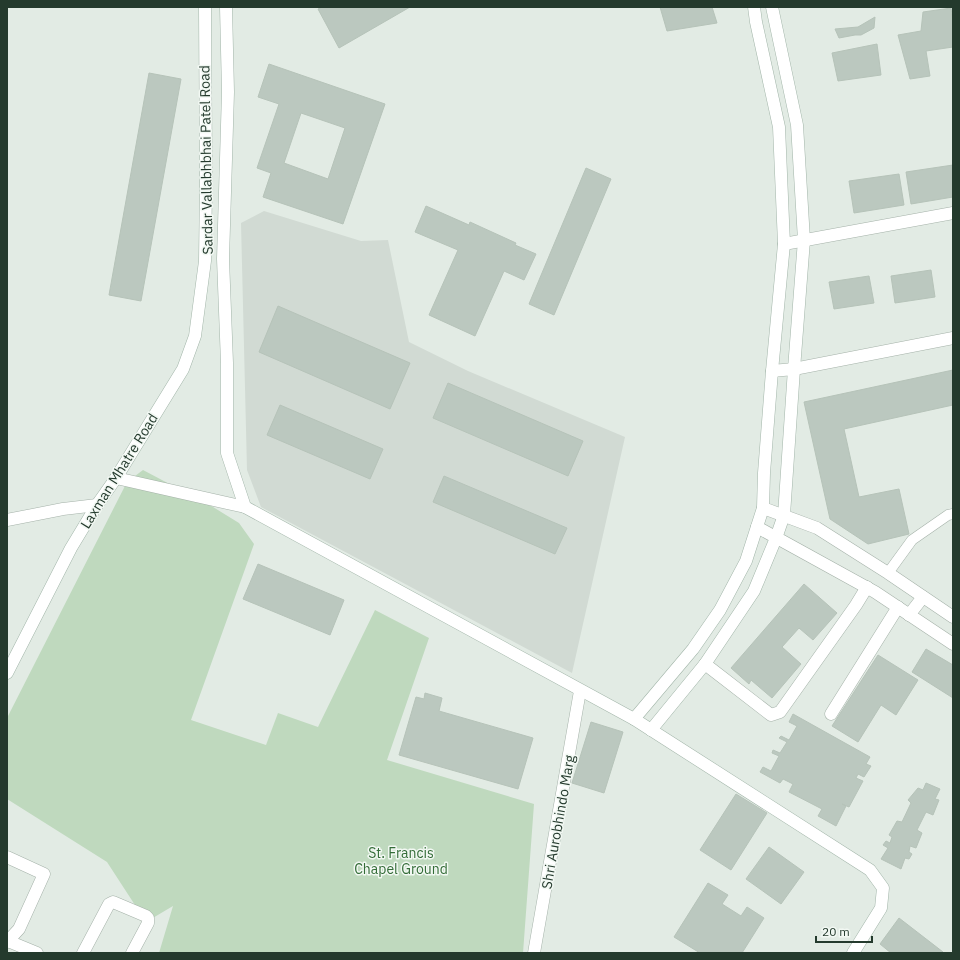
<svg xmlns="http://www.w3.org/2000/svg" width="960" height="960" font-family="'IBM Plex Sans',sans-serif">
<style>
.built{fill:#d1dad3}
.green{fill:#bfd9be}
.building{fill:#bbc8bf;stroke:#b6c3b9;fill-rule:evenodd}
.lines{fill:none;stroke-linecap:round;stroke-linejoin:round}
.lane-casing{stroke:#a5b2a9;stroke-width:11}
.street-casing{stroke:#a5b2a9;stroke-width:13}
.secondary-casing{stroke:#a2b5a9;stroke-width:13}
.lane{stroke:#fff;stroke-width:10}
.street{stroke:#fff;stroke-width:12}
.secondary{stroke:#fff;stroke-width:12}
.labels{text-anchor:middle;stroke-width:3;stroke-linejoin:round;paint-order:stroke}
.street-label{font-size:14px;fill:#243a2d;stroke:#f2f8f3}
.park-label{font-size:14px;fill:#336c37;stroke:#f2f8f3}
</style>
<rect width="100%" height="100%" fill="#e2ebe4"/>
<!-- built -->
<path class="built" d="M264 211 361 241 388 240 409 342 468 371 625 437 572 673 261 507 247 470 241 223Z"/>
<!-- green -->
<path class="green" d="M143 470 213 507 239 523 254 544 191 720 266 745 278 713 318 727 375 610 429 638 387 760 534 804 523 953H159L173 906 146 922 107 862 7 799V718L127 482Z"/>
<!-- building -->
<g class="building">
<path d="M322 7H410L339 48 318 9Z"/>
<path d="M660 7H712L717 23 667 31Z"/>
<path d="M951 8 953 21V47L926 51 930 76 910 79 898 35 921 31 923 12Z"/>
<path d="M875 17 874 28 861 35H855L839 38 835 29 858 27Z"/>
<path d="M877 44 881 75 838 81 832 53Z"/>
<path d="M269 64 385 104 343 224 263 197 271 173 257 168 279 104 258 97ZM301 113 345 128 328 179 284 163Z"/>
<path d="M149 73 181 79 141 301 109 295Z"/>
<path d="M953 165V197L911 204 906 172Z"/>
<path d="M586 168 611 179 554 315 529 304Z"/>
<path d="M899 174 904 205 854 213 849 181Z"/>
<path d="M426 206 469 225 470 222 516 243 515 245 536 254 524 280 504 271 475 336 429 315 458 250 415 232Z"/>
<path d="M931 270 935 297 895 303 891 276Z"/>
<path d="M869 276 874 303 834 309 829 282Z"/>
<path d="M278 306 410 363 390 409 259 352Z"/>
<path d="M953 370V405L844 429 859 497 899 489 909 534 868 544 830 519 804 402Z"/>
<path d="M448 383 583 441 568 476 433 418Z"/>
<path d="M280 405 383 449 370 479 267 435Z"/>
<path d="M444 476 567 528 555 554 433 502Z"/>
<path d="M258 564 344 600 330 635 243 599Z"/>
<path d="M804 584 837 613 813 640 799 628 782 647 801 664 772 698 751 680 749 684 731 668Z"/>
<path d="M926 649 953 665V698L912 672Z"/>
<path d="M878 655 918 680 896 715 881 705 858 742 832 726Z"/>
<path d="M425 693 442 698 439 711 533 738 518 789 399 755 416 697 424 699Z"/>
<path d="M793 714 870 757 866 764 871 766 864 777 858 774 856 778 863 781 849 807 842 804 846 806 836 826 818 816 822 809 789 792 793 784 783 779 780 783 760 772 763 767 771 771 779 756 772 753 773 750 780 753 787 742 779 738 781 736 789 740 797 726 789 722Z"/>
<path d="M591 722 623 732 604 793 572 783Z"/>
<path d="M926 783 940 789 935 799 939 800 933 815 926 812 917 830 922 833 916 848 910 846 909 852 912 854 909 859 905 858 901 869 881 859 888 848 883 845 886 841 890 843 892 837 889 835 897 821 902 822 911 803 908 800 918 788 923 790Z"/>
<path d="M736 794 767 813 731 870 700 850Z"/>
<path d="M769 847 804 872 781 904 746 879Z"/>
<path d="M708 883 728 895 722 904 741 916 747 907 764 918 742 953H700L674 937Z"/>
<path d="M899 918 943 952V953H891L880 944Z"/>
</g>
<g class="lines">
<!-- lane casing -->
<g class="lane-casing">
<path id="lane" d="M888 573 912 540 948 515 953 514"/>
</g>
<!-- street casing -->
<g class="street-casing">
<g id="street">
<path d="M784 244 953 213"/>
<path d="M772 371 794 369 953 338"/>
<path d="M116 478 245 507"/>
<path d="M763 508 817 528 888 573 953 617"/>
<path d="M7 520 63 509 97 505"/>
<path d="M757 527 875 592 953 644"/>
<path d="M909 615 923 597"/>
<path d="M705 664 771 715 780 712 856 605 867 587"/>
<path d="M831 714 898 607"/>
<path d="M7 857 44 874 19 929 7 942"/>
<path d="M8 941 37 953"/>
<path d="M83 953 109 904 113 902 146 916 148 918V923L132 953"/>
<path d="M534 953 580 691"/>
</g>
</g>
<!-- secondary casing -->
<g class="secondary-casing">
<g id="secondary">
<path d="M226 7 228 92 223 259 227 363V453L245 507 634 719 870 870 883 888 881 908 853 953"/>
<path d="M7 673 71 548 97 505 116 478 183 369 195 336 205 261 206 184 205 7"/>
<path d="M634 719 693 649 720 610 746 561 763 508 764 473 772 371 784 244 779 127 756 22 754 7"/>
<path d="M651 730 705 664 754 591 776 538 784 515 794 369 804 240 797 125 772 7"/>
</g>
</g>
<!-- lane -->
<use href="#lane" class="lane"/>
<!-- street -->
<use href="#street" class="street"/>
<!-- secondary -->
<use href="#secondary" class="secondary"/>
</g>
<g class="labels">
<!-- street labels -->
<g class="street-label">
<text transform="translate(206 160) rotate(-91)" y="5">Sardar Vallabhbhai Patel Road</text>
<text transform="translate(119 471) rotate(-58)" y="5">Laxman Mhatre Road</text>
<text transform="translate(558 822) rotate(-80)" y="5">Shri Aurobhindo Marg</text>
</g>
<!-- park labels -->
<g class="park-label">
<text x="401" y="858">St. Francis<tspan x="401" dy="16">Chapel Ground</tspan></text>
</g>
</g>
<!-- border -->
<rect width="960" height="960" fill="none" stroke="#243a2d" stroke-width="16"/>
<!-- scale -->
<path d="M816 936v6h56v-6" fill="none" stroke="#243a2d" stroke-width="2"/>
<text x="822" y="936" font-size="12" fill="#243a2d" stroke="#f2f8f3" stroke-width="3" paint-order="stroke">20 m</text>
</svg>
